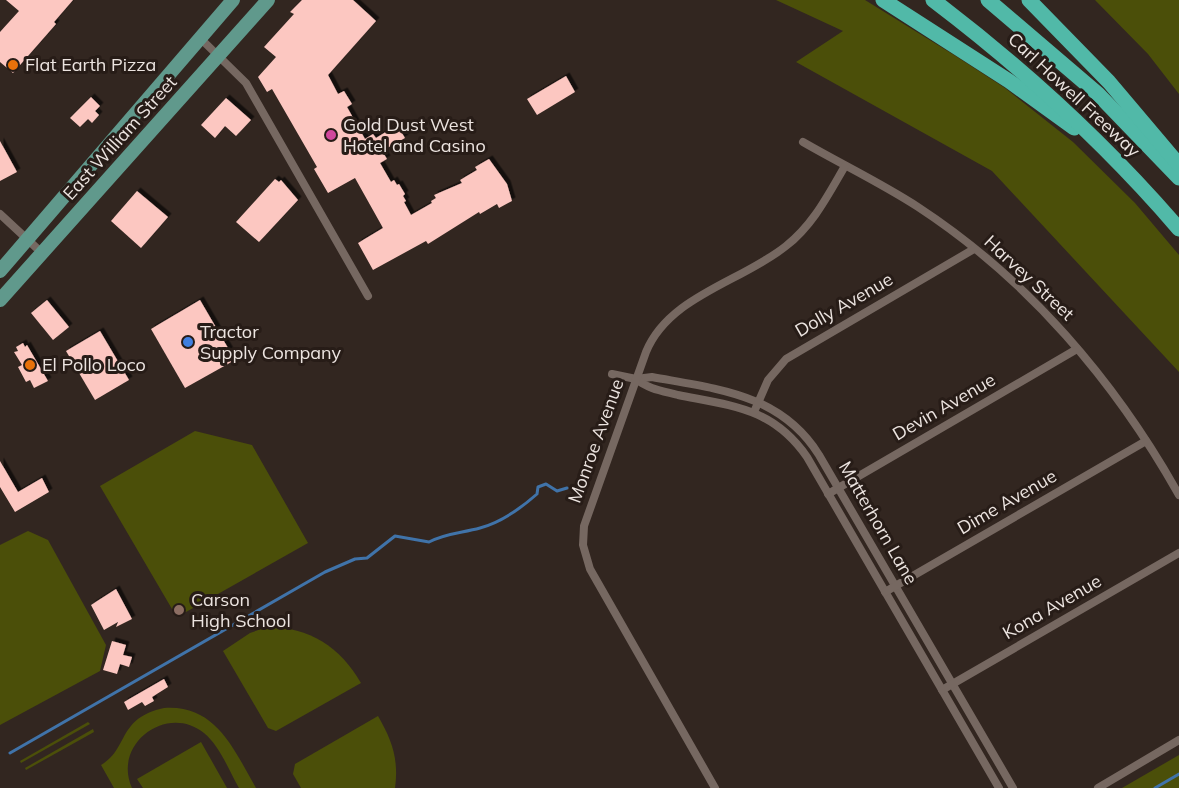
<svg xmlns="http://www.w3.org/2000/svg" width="1179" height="788" font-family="Mulish,sans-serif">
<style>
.green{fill:#4b4f09}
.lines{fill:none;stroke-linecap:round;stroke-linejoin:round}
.stream{stroke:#4073a9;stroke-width:3}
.building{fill:#fcc7c1;filter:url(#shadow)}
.street{stroke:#766861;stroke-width:8}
.primary{stroke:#60998c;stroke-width:14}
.highway{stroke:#51b9a8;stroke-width:15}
.food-dot{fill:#e8710a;stroke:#271c17;stroke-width:2}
.hotel-dot{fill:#d1479c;stroke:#271c17;stroke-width:2}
.shop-dot{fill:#3f7fe0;stroke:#271c17;stroke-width:2}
.education-dot{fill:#8d6e63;stroke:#271c17;stroke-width:2}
.labels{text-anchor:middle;stroke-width:6;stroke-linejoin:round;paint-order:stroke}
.poi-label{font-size:18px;fill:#ece4e0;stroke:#271c17;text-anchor:start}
.street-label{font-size:18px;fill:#ece4e0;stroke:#271c17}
</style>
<defs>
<filter id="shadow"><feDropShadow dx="3.5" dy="-3.5" stdDeviation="0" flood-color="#0009"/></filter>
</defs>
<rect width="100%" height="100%" fill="#322620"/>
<!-- green -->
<g class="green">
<path d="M776 0H865L954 55 1005 88 1073 142 1135 203 1179 255V372L992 171 796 62 843 31Z"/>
<path d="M1095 0H1179V94L1148 54Z"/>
<path d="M195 431 252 445 308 543 186 612 172 609 100 486Z"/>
<path d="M28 531 48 540 106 645 100 671 0 725V545Z"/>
<path d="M267 627C310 627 340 647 361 683L276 731 268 728 223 651 250 633Z"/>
<path d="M164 708C216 704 234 750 256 788H239C229 771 220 746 204 733 167 703 112 744 132 788H114L101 765C129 749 117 718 164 708Z"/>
<path d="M378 716C392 740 399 760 395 788H301L293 774 295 764Z"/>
<path d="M88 722 90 724 21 763 20 761Z"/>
<path d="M93 729 94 732 26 770 25 768Z"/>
<path d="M201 742 227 788H143L137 779Z"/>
<path d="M1179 755V788H1122Z"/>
</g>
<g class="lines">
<!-- stream -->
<g class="stream">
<path d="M10 753 325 572 355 559 367 558 395 536 429 542C446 533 462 533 480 528 502 522 520 509 537 494L538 487 546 484 557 491 567 488"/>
<path d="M1155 788 1179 774"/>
</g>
</g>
<!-- building -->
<g class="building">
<path d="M6 0H73L54 22 56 24 13 73 0 62V32L19 11Z"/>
<path d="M302 0H353L376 21 328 75 338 94 344 91 352 104 347 107 365 139 373 134 376 138 397 125 405 138 382 151 387 159 380 163 391 182 394 180 397 185 399 184 405 194 403 196 406 201 404 202 411 215 432 203 431 201 436 198 434 195 462 183 460 180 477 170 475 167 489 159 507 184 512 201 499 208 497 204 480 214 479 212 428 244 426 241 373 270 358 243 383 228 355 178 328 193 314 169 317 167 272 89 267 92 258 77 276 57 264 47 294 14 290 12Z"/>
<path d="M566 76 575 92 537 115 527 99Z"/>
<path d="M91 97 100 106 95 111 99 115 92 123 88 119 80 127 70 118Z"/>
<path d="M226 98 251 120 236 136 225 126 215 138 201 125Z"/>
<path d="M0 141 17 172 0 181Z"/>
<path d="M275 179 279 182 281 180 298 200 259 242 236 222Z"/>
<path d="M137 191 168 217 141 248 111 221Z"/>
<path d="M47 300 69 327 53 340 31 313Z"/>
<path d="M200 300 235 360 185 388 151 329Z"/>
<path d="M100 331 129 380 95 400 66 351Z"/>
<path d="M23 343 25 347 27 345 48 381 34 388 30 380 26 382 18 367 22 365 14 352 18 351 16 347Z"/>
<path d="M0 461 18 492 42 478 49 492 15 512 0 487Z"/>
<path d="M116 589 132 619 116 627 118 622 104 630 91 605Z"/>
<path d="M112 641 126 645 123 655 132 657 129 667 120 664 117 674 103 670Z"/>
<path d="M164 679 168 687 152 697 154 701 145 706 142 702 128 710 124 702Z"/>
</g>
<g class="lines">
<!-- street -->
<g class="street">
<path d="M200 38 246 83 368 296"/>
<path d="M803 142C841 164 881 183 918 207 1028 279 1115 381 1179 495"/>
<path d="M0 214 42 253"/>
<path d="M612 374 636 379 652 377C718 389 781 394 819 455L1013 788"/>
<path d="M636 379C648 389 663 391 678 395 733 406 773 408 807 457L999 788"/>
<path d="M754 412 768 380 786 359 974 249"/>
<path d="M828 494 1077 349"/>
<path d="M885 592 1146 441"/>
<path d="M942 690 1179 553"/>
<path d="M715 788 590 569 583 545 584 526 646 352C669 296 741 282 786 246 813 225 828 195 845 166"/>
<path d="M1098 788 1179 740"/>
</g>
<!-- primary -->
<g class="primary">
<path d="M0 271 233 0"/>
<path d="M0 300 268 0"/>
</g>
<!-- highway -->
<g class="highway">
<path d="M883 0 1009 81 1074 128"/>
<path d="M933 0C1024 69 1105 143 1179 229"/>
<path d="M988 0 1098 94 1179 178"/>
<path d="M1029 0 1109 82 1179 165"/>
</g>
</g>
<!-- markers -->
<g class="food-dot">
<circle cx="13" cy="65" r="6"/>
<circle cx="30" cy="365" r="6"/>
</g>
<circle class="hotel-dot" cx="331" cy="135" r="6"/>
<circle class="shop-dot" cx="188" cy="342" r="6"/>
<circle class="education-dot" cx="179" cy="610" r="6"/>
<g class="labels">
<!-- poi labels -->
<g class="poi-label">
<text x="25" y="71">Flat Earth Pizza</text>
<text x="343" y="131">Gold Dust West<tspan x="343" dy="21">Hotel and Casino</tspan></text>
<text x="200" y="338">Tractor<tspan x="200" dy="21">Supply Company</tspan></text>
<text x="42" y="371">El Pollo Loco</text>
<text x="191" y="606">Carson<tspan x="191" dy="21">High School</tspan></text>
</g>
<!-- street labels -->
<g class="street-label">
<text transform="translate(1074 95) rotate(43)" y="6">Carl Howell Freeway</text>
<text transform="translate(120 138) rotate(-48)" y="6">East William Street</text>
<text transform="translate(1029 278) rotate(43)" y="6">Harvey Street</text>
<text transform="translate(844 305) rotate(-30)" y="6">Dolly Avenue</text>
<text transform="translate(944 407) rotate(-30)" y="6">Devin Avenue</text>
<text transform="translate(596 441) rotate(-70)" y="6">Monroe Avenue</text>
<text transform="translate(1007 502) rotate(-30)" y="6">Dime Avenue</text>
<text transform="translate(878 523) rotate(60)" y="6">Matterhorn Lane</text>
<text transform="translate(1052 607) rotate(-30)" y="6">Kona Avenue</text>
</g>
</g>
</svg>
